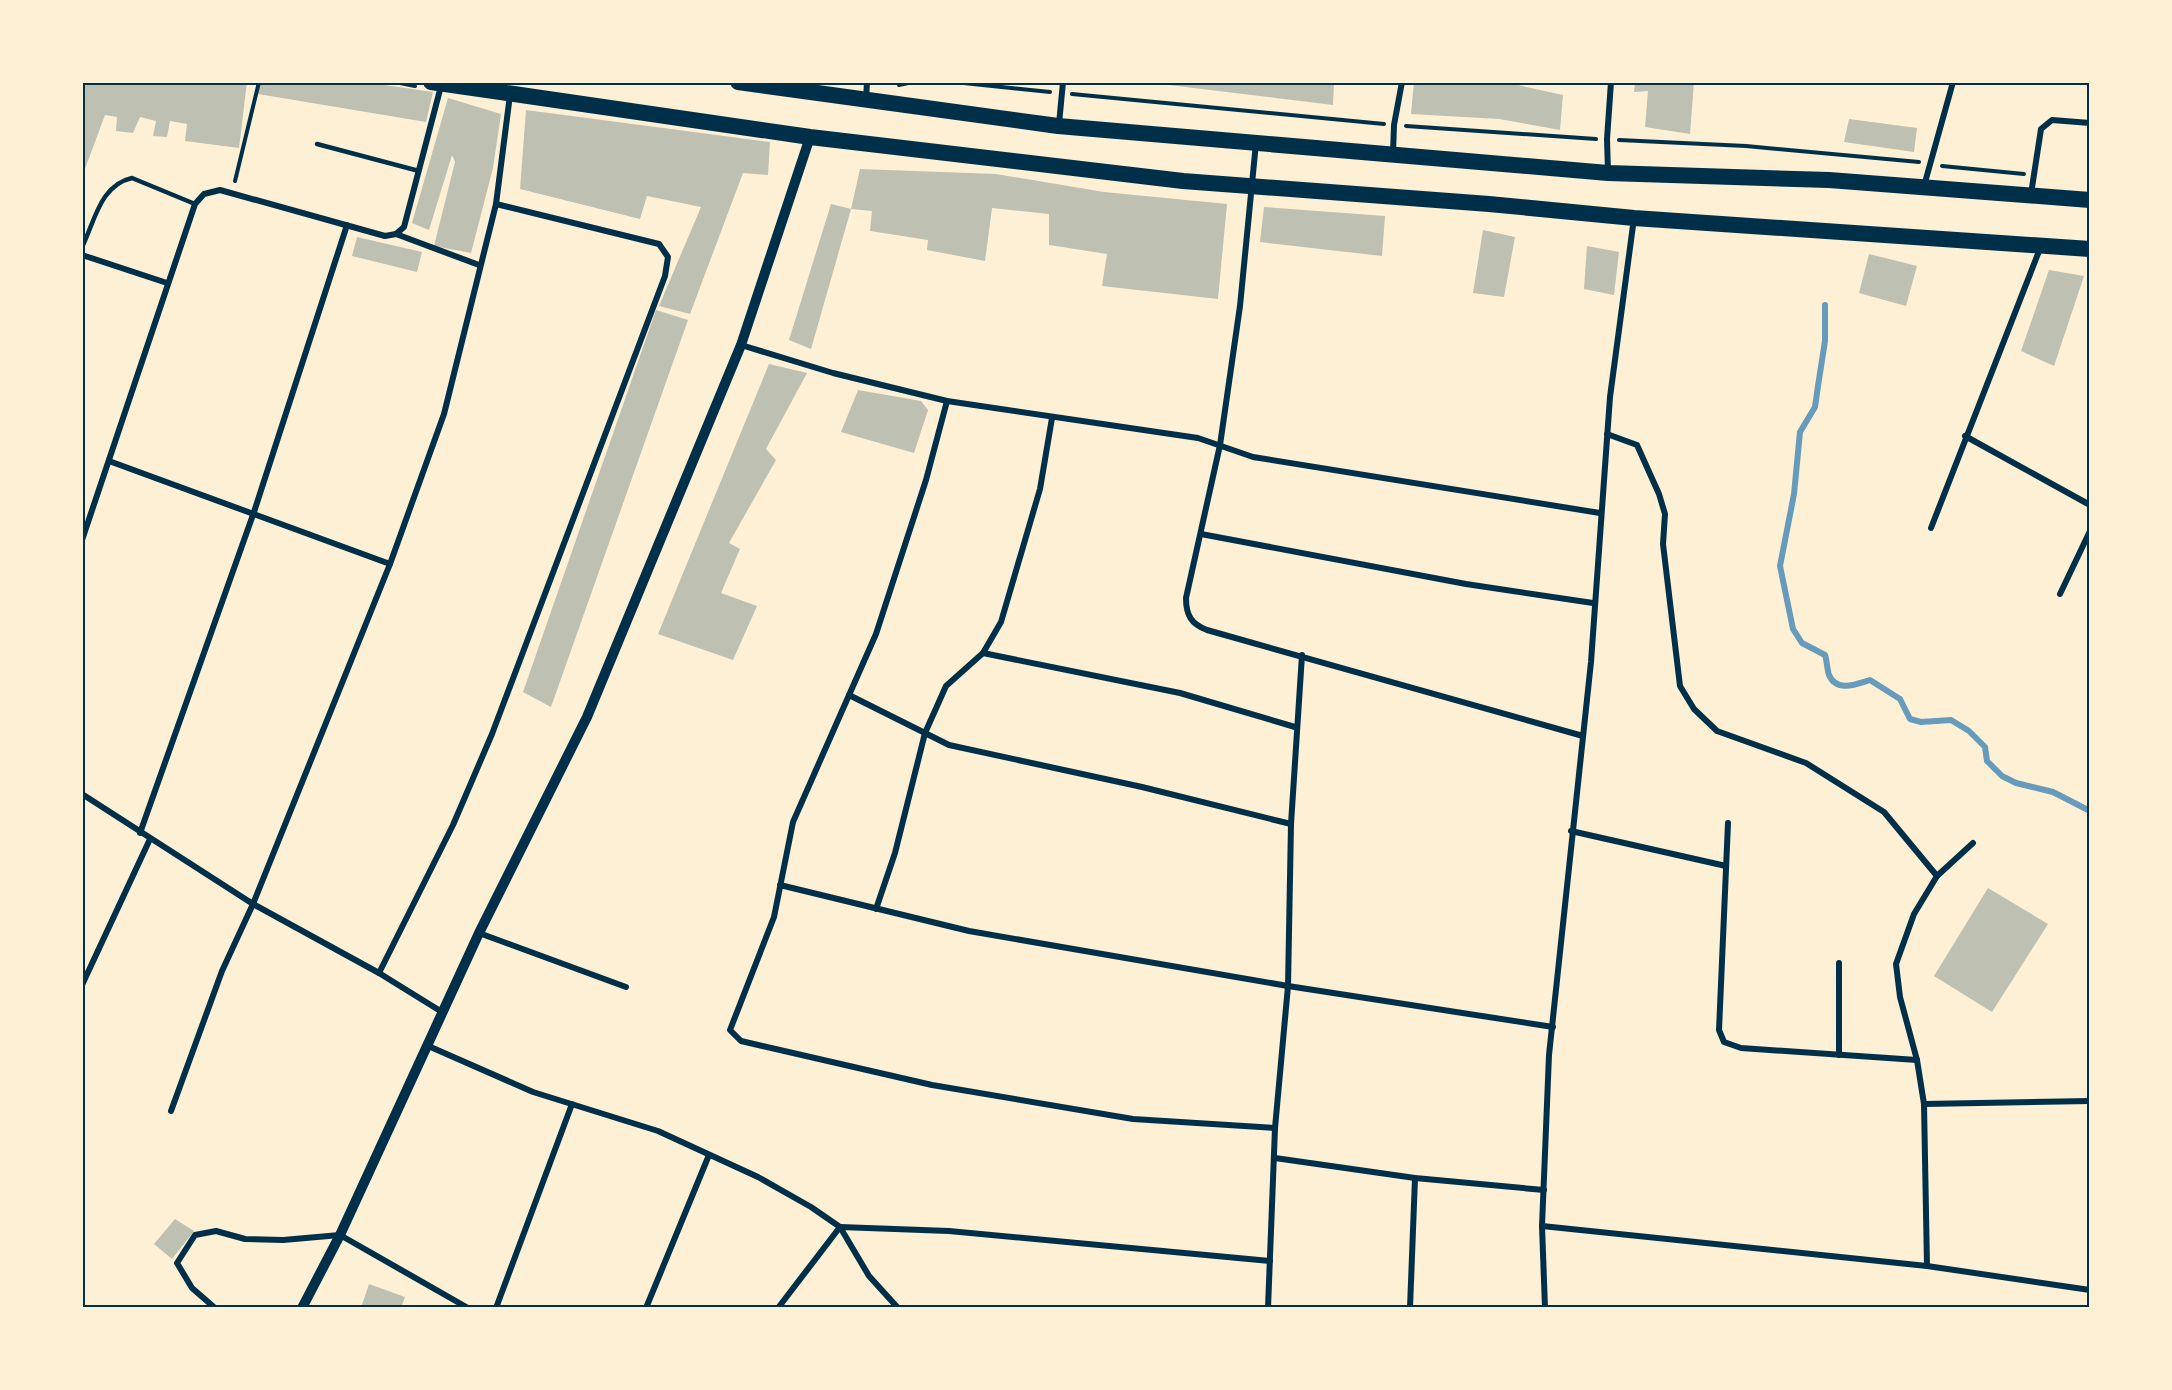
<svg xmlns="http://www.w3.org/2000/svg" width="2172" height="1390" font-family="'Asap Condensed',sans-serif">
<style>
.lines{fill:none;stroke-linecap:round;stroke-linejoin:round}
.stream{stroke:#669bbc;stroke-width:6}
.building{fill:#bec0b2}
.path{stroke:#003049;stroke-width:4}
.service{stroke:#003049;stroke-width:4.5}
.minor{stroke:#003049;stroke-width:6}
.tertiary{stroke:#003049;stroke-width:10}
.trunk{stroke:#003049;stroke-width:16}
.neatline{fill:none;stroke:#003049;stroke-width:2}
</style>
<rect width="100%" height="100%" fill="#fdf0d5"/>
<g class="lines">
<!-- stream -->
<g class="stream">
<path d="M1825 305V341L1818 386 1815 407 1800 432 1794 494 1780 566 1793 629 1802 643 1825 655C1827 661 1827 669 1829 675 1837 693 1857 684 1870 680L1900 699 1910 719 1921 722 1951 720 1969 731 1985 747 1987 761 2002 776 2016 783 2053 792 2090 811"/>
<path d="M82 1307 83 1308"/>
</g>
</g>
<!-- building -->
<g class="building">
<path d="M82 82H247L239 148 185 141 187 124 170 121 167 137 153 136 156 121 140 117 133 133 116 131 117 117 105 115 82 177Z"/>
<path d="M260 82H364L433 92 426 122 258 94Z"/>
<path d="M1144 82H1334L1333 105Z"/>
<path d="M1414 82H1504L1563 95 1560 130 1499 119 1411 114Z"/>
<path d="M1635 82H1694L1690 134 1645 127 1648 91 1634 92Z"/>
<path d="M448 98 501 114 493 168 471 253 434 246 455 162 452 155 429 230 412 223Z"/>
<path d="M526 110 770 142 768 175 743 173 690 314 659 306 701 207 647 196 640 219 520 189Z"/>
<path d="M1849 119 1917 128 1914 152 1844 142Z"/>
<path d="M860 169 996 174 1104 192 1227 204 1218 299 1102 286 1107 254 1049 245V214L992 208 985 261 927 250 928 240 870 231 872 211 851 209Z"/>
<path d="M831 204 851 209 811 349 789 340Z"/>
<path d="M1264 207 1385 216 1382 256 1260 242Z"/>
<path d="M1483 230 1515 237 1504 297 1473 293Z"/>
<path d="M357 237 422 252 417 272 352 256Z"/>
<path d="M1587 246 1619 252 1614 295 1584 289Z"/>
<path d="M1869 254 1917 266 1906 306 1859 293Z"/>
<path d="M2049 270 2084 276 2054 366 2021 351Z"/>
<path d="M656 310 688 320 551 707 523 692Z"/>
<path d="M769 364 807 373 766 449 776 460 729 543 740 549 721 593 757 606 733 660 658 634Z"/>
<path d="M858 390 921 401 928 410 914 453 841 432Z"/>
<path d="M1988 888 2048 924 1992 1012 1934 976Z"/>
<path d="M175 1219 194 1231 172 1259 154 1244Z"/>
<path d="M369 1284 405 1297 401 1308H361Z"/>
</g>
<g class="lines">
<!-- path -->
<g class="path">
<path d="M395 82 415 86"/>
<path d="M954 82 1050 92"/>
<path d="M899 85 913 82"/>
<path d="M1072 94 1384 124"/>
<path d="M1406 126 1596 139"/>
<path d="M1619 140 1746 146 1919 162"/>
<path d="M1942 166 2024 174"/>
<path d="M235 181 259 82"/>
</g>
<!-- service -->
<g class="service">
<path d="M317 144 419 171"/>
<path d="M82 247C95 221 100 185 132 178L195 204"/>
</g>
<!-- minor -->
<g class="minor">
<path d="M866 99 867 82"/>
<path d="M1059 124 1063 82"/>
<path d="M1256 143 1240 306 1220 445 1186 598C1186 615 1191 624 1207 630L1583 736"/>
<path d="M1393 153 1394 125 1402 82"/>
<path d="M1608 172 1607 139 1611 82"/>
<path d="M1924 186 1953 82"/>
<path d="M2031 194 2041 129 2052 120 2090 123"/>
<path d="M396 234 479 265"/>
<path d="M82 255 167 283"/>
<path d="M741 345 833 373 947 401 1198 438 1253 457 1600 513"/>
<path d="M947 401 926 480 876 634 793 822 774 917 730 1030 741 1041 932 1085 1133 1119 1275 1128"/>
<path d="M1607 434 1637 445 1659 494 1665 514 1663 544 1680 686 1694 709 1717 731 1806 763 1884 812 1937 876"/>
<path d="M1965 436 2090 505"/>
<path d="M109 461 390 564"/>
<path d="M1931 528 2041 246"/>
<path d="M1201 534 1466 584 1593 603"/>
<path d="M82 540 195 204 204 194 220 190 385 236 396 234 404 227 441 86"/>
<path d="M2060 594 2090 531"/>
<path d="M983 653 1180 693 1295 727"/>
<path d="M849 695 949 745 1142 787 1291 824"/>
<path d="M82 794 253 904 379 973 442 1012"/>
<path d="M1728 823 1719 1030 1724 1042 1741 1048 1917 1060"/>
<path d="M1571 831 1726 866"/>
<path d="M140 833 254 512 347 225"/>
<path d="M780 885 969 931 1288 986 1553 1027"/>
<path d="M876 909 895 853 925 733 946 686 983 653 1001 622 1040 489 1052 418"/>
<path d="M479 933 626 987"/>
<path d="M379 973 453 825 492 734 665 276 668 257 659 244 496 204"/>
<path d="M82 985 150 839"/>
<path d="M426 1045 533 1092 658 1131 758 1177 811 1207 840 1227 869 1276 898 1308"/>
<path d="M1839 1055V963"/>
<path d="M1924 1104 2090 1101"/>
<path d="M171 1111 222 971 253 904 390 564 444 414 496 204 510 95"/>
<path d="M1275 1158 1415 1178 1544 1190"/>
<path d="M1542 1226 1927 1266 2090 1290"/>
<path d="M1927 1266 1924 1104 1917 1060 1900 997 1896 964 1914 914 1937 876 1973 843"/>
<path d="M215 1308 192 1288 177 1263 195 1235 216 1231 245 1239 283 1240 340 1235 468 1308"/>
<path d="M496 1308 572 1104"/>
<path d="M646 1308 709 1155"/>
<path d="M778 1308 840 1227 949 1231 1270 1261"/>
<path d="M1268 1308 1275 1128 1288 986 1291 824 1302 655"/>
<path d="M1410 1308 1415 1178"/>
<path d="M1545 1308 1542 1226 1549 1055 1591 662 1610 397 1634 218"/>
</g>
<!-- tertiary -->
<path class="tertiary" d="M302 1308 340 1235 479 933 587 717 741 345 810 137"/>
<!-- trunk -->
<g class="trunk">
<path d="M431 82 810 137 1183 181 1489 204 1634 218 2090 249"/>
<path d="M738 82 1058 126 1608 173 1829 180 2090 200"/>
</g>
</g>
<!-- border -->
<rect width="2172" height="1390" fill="none" stroke="#fdf0d5" stroke-width="168"/>
<rect x="84" y="84" width="2004" height="1222" class="neatline"/>
</svg>
